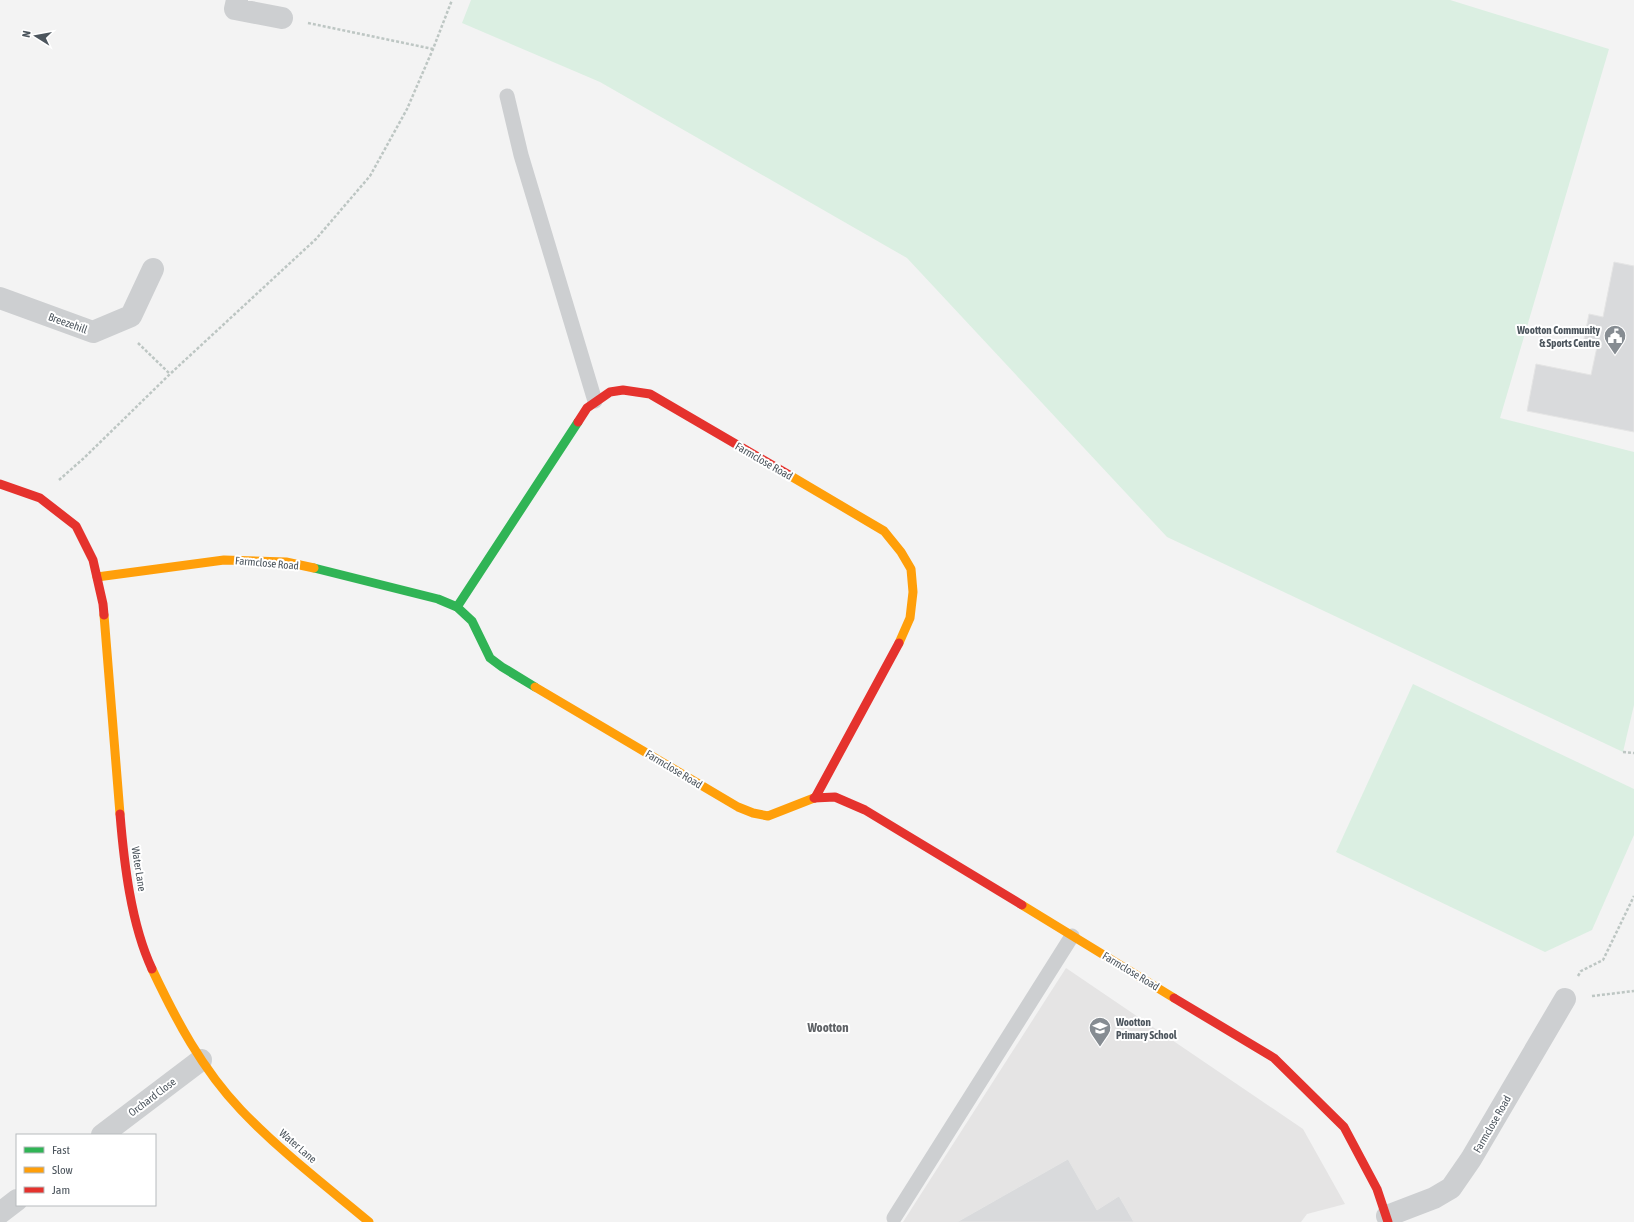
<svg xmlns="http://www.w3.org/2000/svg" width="1634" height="1222" font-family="'Asap Condensed',sans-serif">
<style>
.education{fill:#e5e4e4}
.green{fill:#dbefe2}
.building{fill:#d9dadc;stroke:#e5e5e5}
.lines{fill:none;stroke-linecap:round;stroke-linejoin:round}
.path{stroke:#bdc6c3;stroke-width:2.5;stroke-dasharray:3 2;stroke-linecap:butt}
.lane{stroke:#cdcfd1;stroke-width:15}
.street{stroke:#cdcfd1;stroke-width:22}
.fast{stroke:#30b455;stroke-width:9}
.slow{stroke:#ff9f0a;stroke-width:9}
.jam{stroke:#e5322d;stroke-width:9}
.labels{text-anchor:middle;stroke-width:4;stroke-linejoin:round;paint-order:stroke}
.street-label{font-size:11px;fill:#4c555d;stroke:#fff}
.poi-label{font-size:11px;font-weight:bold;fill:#4c555d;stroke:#fff;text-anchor:end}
.quarter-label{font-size:13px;font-weight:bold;fill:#5f6266;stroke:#fff}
</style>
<rect width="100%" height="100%" fill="#f3f3f3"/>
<!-- education -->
<path class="education" d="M1066 968 1303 1129 1345 1204 1307 1214 1301 1222H903Z"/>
<!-- green -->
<g class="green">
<path d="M471 0H1450L1609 49 1500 418 1634 452V705L1623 752 1167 537 907 258 600 82 462 23Z"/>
<path d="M1413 684 1634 789V835L1592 930 1545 952 1336 852Z"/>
</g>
<!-- building -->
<g class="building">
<path d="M1614 262 1634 266V432L1527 411 1536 364 1591 375 1597 347 1583 344 1589 314 1603 317Z"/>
<path d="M1068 1159 1097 1210 1119 1196 1134 1222H957Z"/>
</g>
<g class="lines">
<!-- path -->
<g class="path">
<path d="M308 23 433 49"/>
<path d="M138 343 170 374"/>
<path d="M59 480 84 458 170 374 316 239 370 176 407 109 433 49 452 0"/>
<path d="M1623 752 1634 753"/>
<path d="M1578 976 1581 971 1603 960 1634 896"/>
<path d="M1592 996 1634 991"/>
</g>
<!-- lane -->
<g class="lane">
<path d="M507 96 521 155 595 401"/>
<path d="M894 1218 1072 936"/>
</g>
<!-- street -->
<g class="street">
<path d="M237 0 235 9 282 18"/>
<path d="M0 298 93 332 131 316 153 269"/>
<path d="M102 1135 201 1060"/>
<path d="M0 1213 17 1200"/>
<path d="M1387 1216 1434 1198 1451 1188 1471 1159 1565 999"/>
</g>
<!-- fast -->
<g class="fast">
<path d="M314 568 438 599 457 607 472 621 490 658 502 667 535 687"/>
<path d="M457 607 578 422"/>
</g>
<!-- slow -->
<g class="slow">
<path d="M789 475 884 531 901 552 911 569 913 592 910 618 899 643"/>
<path d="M97 577 224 560 286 562 314 568"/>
<path d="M104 615 120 814"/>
<path d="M535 687 738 807 753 813 768 816 814 798"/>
<path d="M1022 905 1174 998"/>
<path d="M152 969C176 1020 202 1069 241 1110 280 1151 326 1186 369 1222"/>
</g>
<!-- jam -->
<g class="jam">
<path d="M578 422 587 408 610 392 623 390 650 394 789 475"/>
<path d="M0 484 40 498 76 526 93 560 103 604 104 615"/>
<path d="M814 798 835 797 865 810 1022 905"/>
<path d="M815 798 899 643"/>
<path d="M120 814C124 863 131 924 152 969"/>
<path d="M1174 998 1274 1058 1344 1127 1377 1189 1388 1222"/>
</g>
</g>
<!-- icons -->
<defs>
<g id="civic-pin" transform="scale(1.15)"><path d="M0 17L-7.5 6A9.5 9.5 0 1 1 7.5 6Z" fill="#868c92" stroke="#fff"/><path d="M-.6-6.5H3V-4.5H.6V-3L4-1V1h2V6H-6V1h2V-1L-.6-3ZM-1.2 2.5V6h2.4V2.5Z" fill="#fff"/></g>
<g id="school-pin" transform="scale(1.15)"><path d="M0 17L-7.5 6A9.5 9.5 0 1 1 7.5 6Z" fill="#868c92" stroke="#fff"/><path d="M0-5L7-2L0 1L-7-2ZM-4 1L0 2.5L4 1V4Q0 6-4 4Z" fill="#fff"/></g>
</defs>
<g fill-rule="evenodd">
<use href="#civic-pin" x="1615" y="336"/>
<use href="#school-pin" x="1100" y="1028"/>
</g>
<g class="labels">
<!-- street labels -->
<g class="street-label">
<text transform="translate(68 323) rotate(20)" y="4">Breezehill</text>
<text transform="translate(764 461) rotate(30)" y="4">Farmclose Road</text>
<text transform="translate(267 563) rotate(5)" y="4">Farmclose Road</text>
<text transform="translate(674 769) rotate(31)" y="4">Farmclose Road</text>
<text transform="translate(139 869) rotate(81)" y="4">Water Lane</text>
<text transform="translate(1131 971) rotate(31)" y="4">Farmclose Road</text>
<text transform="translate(152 1097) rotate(-37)" y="4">Orchard Close</text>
<text transform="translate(1492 1124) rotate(-60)" y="4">Farmclose Road</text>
<text transform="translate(298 1146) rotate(41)" y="4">Water Lane</text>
</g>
<!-- poi labels -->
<g class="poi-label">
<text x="1600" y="334">Wootton Community<tspan x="1600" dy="13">&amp; Sports Centre</tspan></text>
<text x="1116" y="1026" text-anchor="start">Wootton<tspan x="1116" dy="13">Primary School</tspan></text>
</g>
<!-- quarter labels -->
<g class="quarter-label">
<text x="828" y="1032">Wootton</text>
</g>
</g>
<!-- legend -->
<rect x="16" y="1134" width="140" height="72" fill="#ffffff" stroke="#b7bbbe"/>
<rect x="24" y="1147" width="20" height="6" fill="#30b455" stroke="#b7bbbe"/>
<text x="52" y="1154" font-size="12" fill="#4c555d">Fast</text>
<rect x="24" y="1167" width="20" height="6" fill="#ff9f0a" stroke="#b7bbbe"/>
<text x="52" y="1174" font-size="12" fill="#4c555d">Slow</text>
<rect x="24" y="1187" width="20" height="6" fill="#e5322d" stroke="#b7bbbe"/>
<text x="52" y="1194" font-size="12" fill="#4c555d">Jam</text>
<!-- north arrow -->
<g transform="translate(36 36) rotate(281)" stroke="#ffffff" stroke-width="3" paint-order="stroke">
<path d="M0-3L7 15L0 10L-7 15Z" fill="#4c555d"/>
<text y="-6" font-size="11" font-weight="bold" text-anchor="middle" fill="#4c555d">N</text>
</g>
</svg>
